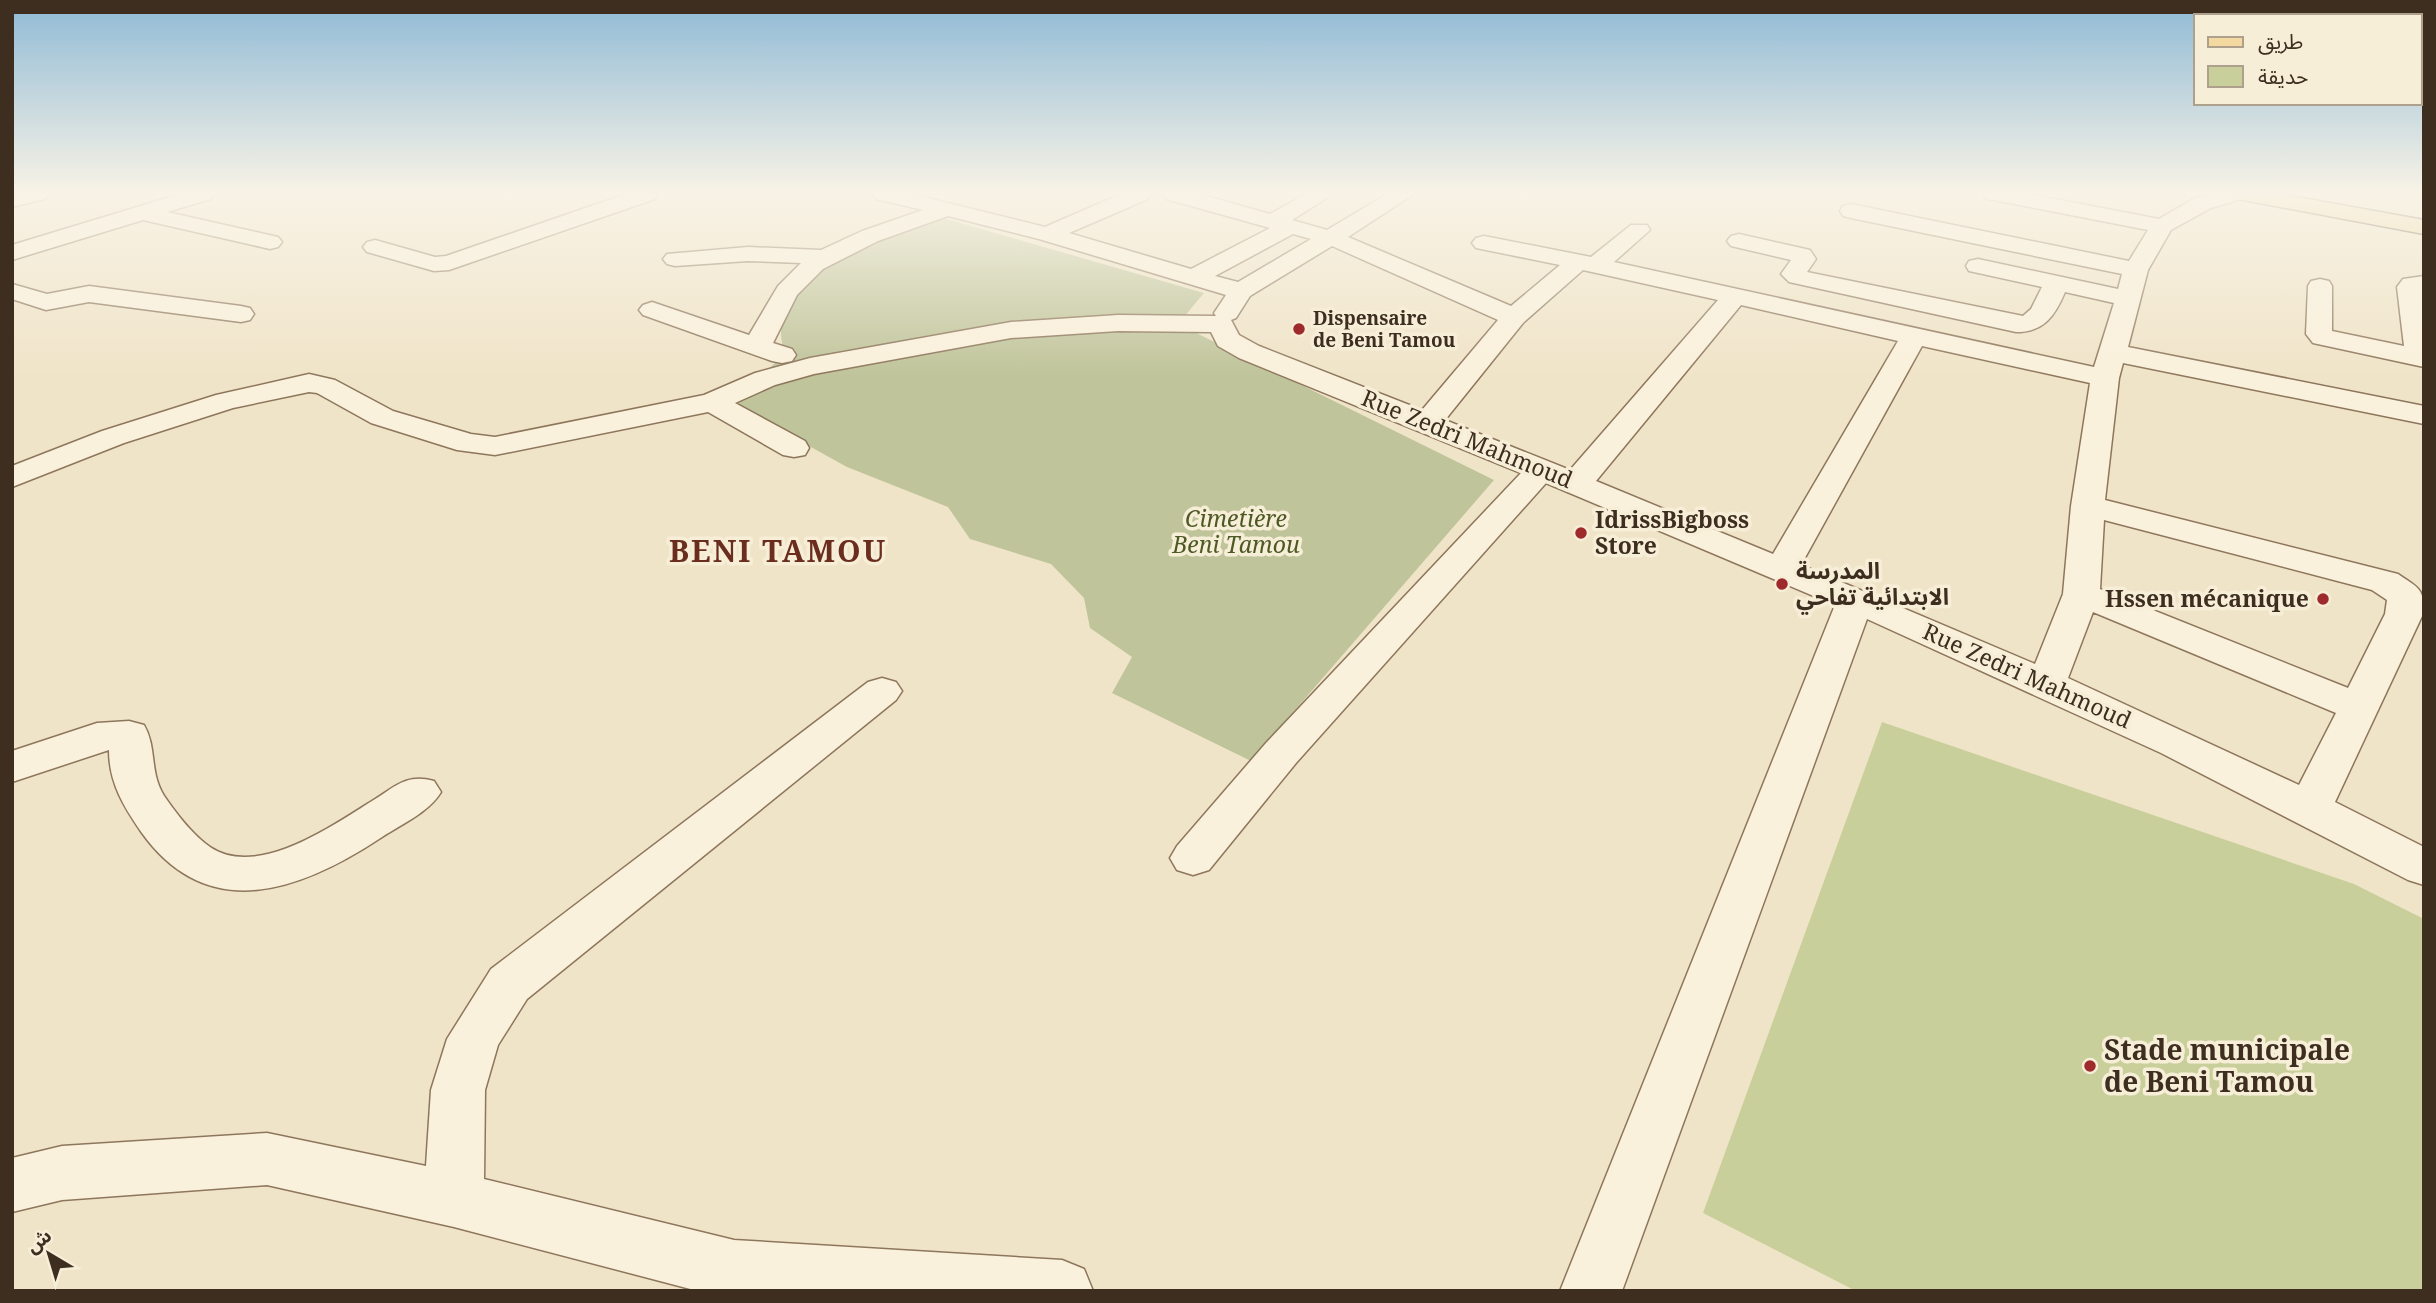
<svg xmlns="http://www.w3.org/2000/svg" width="2436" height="1303" font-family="'Noto Serif','Noto Sans Arabic',serif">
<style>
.green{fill:#c9cf9b}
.cemetery{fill:#bfc49a}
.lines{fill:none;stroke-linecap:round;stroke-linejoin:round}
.minor-casing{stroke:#8d765c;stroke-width:3}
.major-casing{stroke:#5b4430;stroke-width:3}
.minor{fill:#faf1dc;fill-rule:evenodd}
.major{fill:#f3d9a0;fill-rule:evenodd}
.poi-dot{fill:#9e2a2b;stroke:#f7eed8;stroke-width:2.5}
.labels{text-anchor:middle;stroke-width:7;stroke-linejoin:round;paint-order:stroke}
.far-poi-label{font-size:19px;font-weight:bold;fill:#3d2e20;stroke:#f7eed8;text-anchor:start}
.street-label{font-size:23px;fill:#3d2e20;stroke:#f7eed8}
.park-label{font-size:23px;font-style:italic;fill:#4d5a26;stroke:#f7eed8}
.poi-label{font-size:23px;font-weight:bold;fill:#3d2e20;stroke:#f7eed8;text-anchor:start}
.near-poi-label{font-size:28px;font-weight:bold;fill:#3d2e20;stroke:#f7eed8;text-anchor:start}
.district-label{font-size:30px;font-weight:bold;letter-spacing:2px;fill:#6b2e1e;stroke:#f7eed8}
</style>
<rect width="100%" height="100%" fill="#f0e4c8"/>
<!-- green -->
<path class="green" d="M1882 722 2354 884 2424 919V1291H1856L1703 1213Z"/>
<!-- cemetery -->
<path class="cemetery" d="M943 218 1204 293 1178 324 1494 480 1251 761 1112 693 1132 657 1090 628 1084 598 1051 564 970 539 948 507 847 467 731 403 785 354C783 348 781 340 781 333 781 267 893 234 943 218Z"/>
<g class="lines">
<!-- minor casing -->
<g class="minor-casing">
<g id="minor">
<path d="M12 194H48L45 199 12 207Z"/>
<path d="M180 194H214L211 199 167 212 278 237 282 242 278 247 270 249 143 220 12 260V245Z"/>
<path d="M626 194H658L655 199 449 270 434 271 367 252 363 247 367 242 375 240 435 257 446 256Z"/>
<path d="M873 194H911L1045 227 1121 194H1151L1148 199 1069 233 1191 269 1270 228 1166 199 1163 194H1199L1270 214 1306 194H1333L1292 220 1327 230 1387 194H1414L1348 237 1511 306 1560 265 1476 248 1472 243 1476 238 1484 236 1591 257 1631 225H1647L1650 230 1614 262 2094 367 2114 303 2065 292C2055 316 2044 332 2016 332L1789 282 1781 274 1791 260 1731 246 1727 241 1731 236 1739 234 1810 250 1816 259 1807 272 2023 316 2031 309 2042 287 1969 271 1966 266 1969 261 1978 259 2118 289 2122 274 1851 218 1843 216 1840 211 1843 206 1851 204 2129 261 2148 230 1994 200 1986 199 1983 194H2029L2159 219 2195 198 2210 194H2244L2241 199 2211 208 2171 230 2148 270 2128 347 2424 406V424L2123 363 2119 378 2105 500 2398 574C2418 588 2425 588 2423 614L2335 802 2424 847V885L2408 880 2161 753 1867 619 1622 1291H1560L1835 605 1546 483 1296 763 1209 870 1193 875 1177 870 1170 858 1177 846 1266 743 1521 473 1239 358 1218 346 1211 332 1118 331 1011 338 814 374 775 385 735 403 805 441 809 448 805 455 794 457 783 455 708 412 495 455 457 450 371 423 317 393 309 392 233 408 124 443 12 487V466L102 431 216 395 309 374 335 380 393 411 471 434 495 437 704 395 755 373 810 358 1011 322 1118 315 1216 316 1214 313 1226 295 1039 239 948 216 878 241 823 269 797 295 773 343 792 349 796 355 792 361 782 363 772 361 643 315 639 310 643 305 652 302 749 335 778 286 801 263 748 261 675 266 667 264 663 259 667 254 748 247 821 250 862 231 923 210 876 199ZM1293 234 1311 239 1238 282 1215 276ZM1332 246 1498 320 1422 410 1259 346 1239 335 1231 320 1236 318 1250 296ZM1583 270 1718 300 1570 470 1445 420 1523 323ZM1741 305 1898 341 1773 554 1596 481ZM1922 346 2090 383 2071 506 2063 594 2035 664 1801 565ZM2104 520 2372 590 2387 600 2385 614 2348 688 2100 589ZM2093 612 2336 713 2299 785 2068 678Z"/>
<path d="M2424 276V367L2313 343 2306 334 2308 286 2311 281 2320 279 2329 281 2332 286V331L2404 346 2397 287 2403 279Z"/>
<path d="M12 284 47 294 89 286 241 306 250 308 254 314 250 320 241 322 89 302 46 310 12 299Z"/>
<path d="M882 678 896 682 902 691 896 700 527 999 498 1045 485 1090 484 1179 734 1240 1062 1260 1084 1269 1093 1291H698L454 1227 267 1185 62 1200 12 1212V1158L62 1146 267 1133 426 1166 431 1090 447 1039 491 969 868 682Z"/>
<path d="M129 721 144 725C158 749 148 775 167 800 179 817 193 835 210 847 257 879 332 826 372 801 395 787 406 773 434 781L441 792C429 812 402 824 382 837 302 890 209 926 142 833 124 807 109 783 109 750L12 782V751L97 723Z"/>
</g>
</g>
<!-- major casing -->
<g class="major-casing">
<path id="major" d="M2232 194H2280L2424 220V234L2243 200 2235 199Z"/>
</g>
<!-- minor -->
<use href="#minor" class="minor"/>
<!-- major -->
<use href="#major" class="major"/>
</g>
<!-- sky -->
<linearGradient id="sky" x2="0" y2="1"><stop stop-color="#8fbad6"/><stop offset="0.51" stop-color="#f8f3e6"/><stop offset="1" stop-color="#f8f3e6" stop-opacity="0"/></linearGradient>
<rect width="2436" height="377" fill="url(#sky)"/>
<!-- markers -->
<g class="poi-dot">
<circle cx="1299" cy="329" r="7"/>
<circle cx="1581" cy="533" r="7"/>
<circle cx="1782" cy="584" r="7"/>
<circle cx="2323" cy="599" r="7"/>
<circle cx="2090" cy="1066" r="7"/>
</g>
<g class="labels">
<!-- far-poi labels -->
<g class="far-poi-label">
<text x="1313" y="325">Dispensaire<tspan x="1313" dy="22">de Beni Tamou</tspan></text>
</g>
<!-- street labels -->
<g class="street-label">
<text transform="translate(1467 439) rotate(22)" y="8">Rue Zedri Mahmoud</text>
<text transform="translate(2027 676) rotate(24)" y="8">Rue Zedri Mahmoud</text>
</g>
<!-- park labels -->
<g class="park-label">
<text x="1236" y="527">Cimetière<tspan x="1236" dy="26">Beni Tamou</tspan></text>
</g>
<!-- poi labels -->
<g class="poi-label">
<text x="1595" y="528">IdrissBigboss<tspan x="1595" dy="26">Store</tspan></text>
<text x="1796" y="579">المدرسة<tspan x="1796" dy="26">الابتدائية تفاحي</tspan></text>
<text x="2309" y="607" text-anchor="end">Hssen mécanique</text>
</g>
<!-- near-poi labels -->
<g class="near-poi-label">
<text x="2104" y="1060">Stade municipale<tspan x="2104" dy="32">de Beni Tamou</tspan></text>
</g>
<!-- district labels -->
<g class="district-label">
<text x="778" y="562">BENI TAMOU</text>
</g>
</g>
<!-- border -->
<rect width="2436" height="1303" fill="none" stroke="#3d2e20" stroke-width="28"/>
<!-- legend -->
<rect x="2194" y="14" width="228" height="91" fill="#f7eed8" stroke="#ada18e" stroke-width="2"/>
<rect x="2208" y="37" width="35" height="10" fill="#f3d9a0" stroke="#ada18e" stroke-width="2"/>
<text x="2258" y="49" font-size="21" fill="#3d2e20">طريق</text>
<rect x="2208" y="66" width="35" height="21" fill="#c9cf9b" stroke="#ada18e" stroke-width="2"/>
<text x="2258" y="84" font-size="21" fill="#3d2e20">حديقة</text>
<!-- north arrow -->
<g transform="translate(49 1254) rotate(322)" stroke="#f7eed8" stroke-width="5" paint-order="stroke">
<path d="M0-5L12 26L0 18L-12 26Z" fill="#3d2e20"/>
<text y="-10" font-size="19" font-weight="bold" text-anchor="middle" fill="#3d2e20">ش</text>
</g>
</svg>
